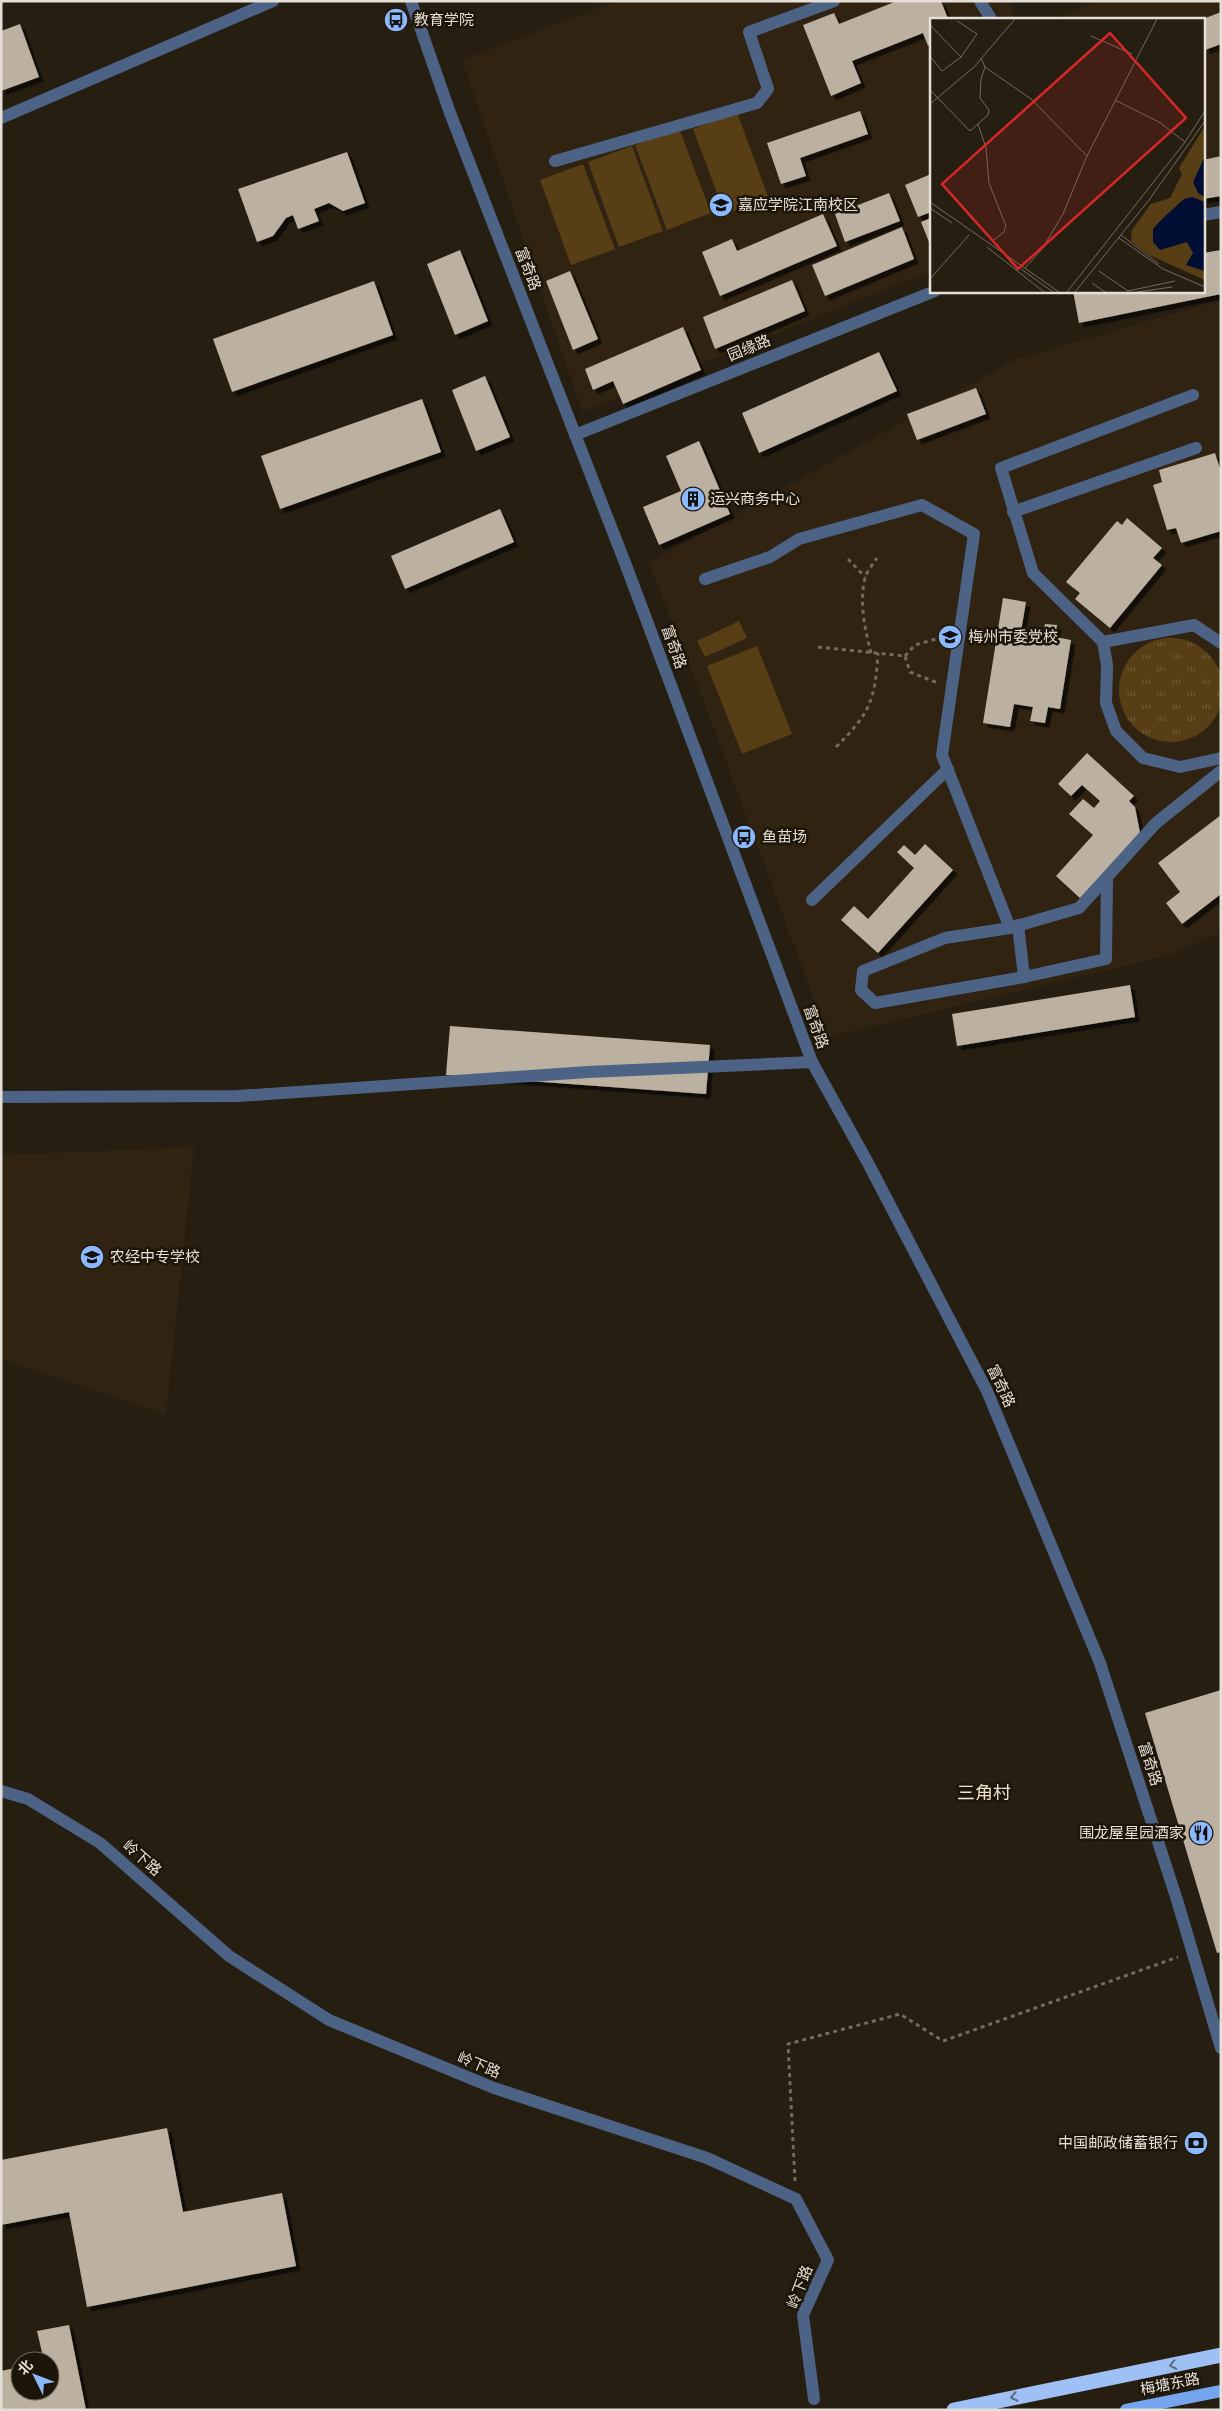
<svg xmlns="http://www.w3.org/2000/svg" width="1222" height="2411" font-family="Arial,'Noto Sans SC',sans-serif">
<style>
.built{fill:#302311}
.grass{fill:url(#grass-tufts)}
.green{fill:#573e15}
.building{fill:#bcb0a0;filter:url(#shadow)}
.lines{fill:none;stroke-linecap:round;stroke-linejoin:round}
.path{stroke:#736b60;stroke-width:3;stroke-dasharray:4 4;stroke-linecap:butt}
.minor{stroke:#4c6386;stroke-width:12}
.major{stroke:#75a5ee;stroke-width:12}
.highway{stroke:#9ec0f4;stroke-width:15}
.oneway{stroke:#5e6a7e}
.labels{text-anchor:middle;stroke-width:5;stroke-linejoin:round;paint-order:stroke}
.poi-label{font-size:15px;fill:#e5dfd6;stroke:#1e1509;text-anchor:start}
.street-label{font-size:15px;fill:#e5dfd6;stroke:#1e1509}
.quarter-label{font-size:18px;fill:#ede1d0;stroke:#1e1509}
.inset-road{fill:none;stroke:#736b60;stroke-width:1}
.view{fill:#d62828;fill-opacity:0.15;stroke:#d62828;stroke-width:2.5}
.inset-edge{fill:none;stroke:#e5dfd6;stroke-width:2.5}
</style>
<defs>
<pattern id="grass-tufts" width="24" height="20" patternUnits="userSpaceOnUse" patternTransform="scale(1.25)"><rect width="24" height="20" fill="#573e15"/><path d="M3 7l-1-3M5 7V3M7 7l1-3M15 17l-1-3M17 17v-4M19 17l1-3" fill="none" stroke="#6f5936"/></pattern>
<filter id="shadow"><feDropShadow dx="4.5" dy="4.5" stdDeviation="0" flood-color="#0009"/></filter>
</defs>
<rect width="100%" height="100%" fill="#271e12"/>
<!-- built -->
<g class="built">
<path d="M616 1H1008L1015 19H931V271L582 412 462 60Z"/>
<path d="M1095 1H1221V196L1203 199V19H1054Z"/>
<path d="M1221 300V932L1170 955 828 1037 707 710 649 563 1016 359Z"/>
<path d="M194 1147 166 1415 1 1359V1155Z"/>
</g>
<!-- grass -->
<circle class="grass" cx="1171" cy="690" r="52"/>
<!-- green -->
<g class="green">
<path d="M737 112 768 197 725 214 693 129Z"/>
<path d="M679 128 711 213 667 230 635 145Z"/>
<path d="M632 146 663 231 619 247 588 162Z"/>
<path d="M583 164 615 249 571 265 540 180Z"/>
<path d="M739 621 747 638 705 657 697 641Z"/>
<path d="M757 646 792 734 742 754 707 666Z"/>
</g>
<!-- building -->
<g class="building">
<path d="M897 1H941L948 19H931V44L928 46 923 33 852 61 861 83 831 96 803 25 834 13 839 24Z"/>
<path d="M1221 12V44L1205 50 1203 19Z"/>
<path d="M20 24 39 77 1 91V31Z"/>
<path d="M860 111 868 134 800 158 806 176 781 184 767 143Z"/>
<path d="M347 152 365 203 343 211 329 203 314 209 319 221 298 229 293 215 286 218 273 236 257 242 238 189Z"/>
<path d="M1221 156V196L1203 199V160Z"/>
<path d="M931 174V212L918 217 905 185Z"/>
<path d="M889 193 900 221 845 242 835 214Z"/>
<path d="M823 214 837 246 720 296 702 252 732 239 737 251Z"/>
<path d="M931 218V247L921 222Z"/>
<path d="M902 227 914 259 825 296 812 265Z"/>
<path d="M460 250 488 321 455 335 427 264Z"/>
<path d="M1221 250V294L1079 323 1073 291H1203V253Z"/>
<path d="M570 271 598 339 573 350 546 281Z"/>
<path d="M792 280 805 311 715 349 703 317Z"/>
<path d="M374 281 393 335 232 392 213 339Z"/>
<path d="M683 327 701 370 623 404 613 381 593 390 585 369Z"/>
<path d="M879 352 897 391 759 453 742 413Z"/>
<path d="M485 376 510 437 476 451 452 390Z"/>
<path d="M976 388 986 414 917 440 907 414Z"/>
<path d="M422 399 441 452 280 509 261 456Z"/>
<path d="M699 441 730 514 659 545 643 507 681 491 666 456Z"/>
<path d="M1215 453 1221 472V531L1181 543 1176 528 1167 530 1153 485 1162 482 1159 470Z"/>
<path d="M500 509 514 542 405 589 391 556Z"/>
<path d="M1127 518 1162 548 1153 558 1162 565 1110 628 1075 599 1080 593 1066 582 1117 521 1122 525Z"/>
<path d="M1003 598 1026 602 1021 631 1043 635 1045 624 1057 625 1055 637 1071 640 1060 709 1048 707 1045 723 1030 721 1033 707 1014 704 1010 727 983 723Z"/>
<path d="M1087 753 1134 796 1129 801 1135 807 1140 833 1080 898 1056 876 1093 835 1069 814 1083 799 1094 808 1100 801 1082 785 1071 796 1058 784Z"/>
<path d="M1221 815V894L1182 924 1166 903 1180 892 1158 863Z"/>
<path d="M925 844 953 870 878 953 841 920 854 906 868 919 914 868 897 852 904 845 915 855Z"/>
<path d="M1130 985 1135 1017 957 1046 952 1014Z"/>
<path d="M450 1026 710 1045 706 1094 446 1075Z"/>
<path d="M1221 1690V1952L1217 1953 1145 1713Z"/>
<path d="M167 2128 183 2212 282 2193 296 2266 87 2307 69 2212 1 2225V2160Z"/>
<path d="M69 2325 86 2410H1V2371L20 2367V2391H50V2361H44L37 2331Z"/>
</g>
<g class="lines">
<!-- path -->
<g class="path">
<path d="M848 559 865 577"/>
<path d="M818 647 905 656 910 672 938 683"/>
<path d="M871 653C865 630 859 602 865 578 867 571 873 564 877 558"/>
<path d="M905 656 915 645 943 637"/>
<path d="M836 747C870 713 875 701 878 653"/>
<path d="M795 2181 788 2044 900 2014 943 2041 1178 1957"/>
</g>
<!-- minor -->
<g class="minor">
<path d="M411 1 450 113 627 568 812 1062 868 1163 987 1391 1100 1663 1177 1900 1221 2048"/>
<path d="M980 1 991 19"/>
<path d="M1 118 273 1"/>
<path d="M555 161 757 103 768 89 749 32 834 1"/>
<path d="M1203 215 1221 212"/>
<path d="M1193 395 1001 468 1033 573 1103 642 1194 625 1221 643"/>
<path d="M575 435 935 291"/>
<path d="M1013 512 1196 448"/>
<path d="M705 579 770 557 799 539 922 505 974 534 942 755 1010 928 1079 908 1156 823 1221 771"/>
<path d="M1103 642 1107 665 1106 703 1116 731 1143 758 1180 767 1221 758"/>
<path d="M812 900 948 769"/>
<path d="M1018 925 1024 977"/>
<path d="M1010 928 945 938 863 971 861 990 875 1003 1024 977 1106 959 1107 877"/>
<path d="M1 1097 238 1096 588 1072 812 1062"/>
<path d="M1 1791 28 1799 100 1843 229 1956 329 2020 494 2088 707 2158 796 2199 828 2260 803 2315 814 2399"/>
</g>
<!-- major -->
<path class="major" d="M1126 2410 1221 2391"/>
<!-- highway -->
<path class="highway" d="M954 2410 1221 2355"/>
</g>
<!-- one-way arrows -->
<defs><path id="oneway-chevron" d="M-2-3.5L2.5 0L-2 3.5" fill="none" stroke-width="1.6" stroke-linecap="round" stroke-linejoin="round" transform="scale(1.25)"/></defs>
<g class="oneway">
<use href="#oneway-chevron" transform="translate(1173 2365) rotate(168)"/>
<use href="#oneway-chevron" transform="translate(1014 2397) rotate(168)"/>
</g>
<!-- icons -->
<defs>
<g id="bus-disc" transform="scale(1.25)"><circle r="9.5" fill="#8cb9fc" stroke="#1e1509"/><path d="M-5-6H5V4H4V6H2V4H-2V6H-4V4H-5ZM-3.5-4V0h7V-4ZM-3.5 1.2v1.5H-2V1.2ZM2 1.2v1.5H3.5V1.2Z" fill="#111"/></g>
<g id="university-disc" transform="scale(1.25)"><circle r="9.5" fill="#8cb9fc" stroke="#1e1509"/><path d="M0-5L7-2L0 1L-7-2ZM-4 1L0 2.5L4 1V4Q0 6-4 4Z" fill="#111"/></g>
<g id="building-disc" transform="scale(1.25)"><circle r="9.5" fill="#8cb9fc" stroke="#1e1509"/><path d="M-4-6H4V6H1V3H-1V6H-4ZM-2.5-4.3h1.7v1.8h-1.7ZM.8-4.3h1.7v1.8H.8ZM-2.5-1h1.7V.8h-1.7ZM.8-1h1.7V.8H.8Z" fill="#111"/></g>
<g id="restaurant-disc" transform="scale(1.25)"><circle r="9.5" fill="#8cb9fc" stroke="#1e1509"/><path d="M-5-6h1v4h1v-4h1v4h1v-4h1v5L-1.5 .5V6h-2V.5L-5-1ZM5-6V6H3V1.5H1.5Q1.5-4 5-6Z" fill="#111"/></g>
<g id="bank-disc" transform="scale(1.25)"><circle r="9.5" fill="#8cb9fc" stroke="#1e1509"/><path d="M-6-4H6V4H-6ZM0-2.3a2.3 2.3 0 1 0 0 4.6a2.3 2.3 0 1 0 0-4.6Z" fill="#111"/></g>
</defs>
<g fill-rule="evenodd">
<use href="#bus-disc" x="396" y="20"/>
<use href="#university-disc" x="721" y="205"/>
<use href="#building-disc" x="693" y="499"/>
<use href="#university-disc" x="950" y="637"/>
<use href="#bus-disc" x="744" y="837"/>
<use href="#university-disc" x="92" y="1257"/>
<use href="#restaurant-disc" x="1201" y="1833"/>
<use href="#bank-disc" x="1196" y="2143"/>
</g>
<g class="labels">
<!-- poi labels -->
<g class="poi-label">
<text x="414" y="25">教育学院</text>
<text x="738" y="210">嘉应学院江南校区</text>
<text x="710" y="504">运兴商务中心</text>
<text x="968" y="642">梅州市委党校</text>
<text x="762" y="842">鱼苗场</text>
<text x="110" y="1262">农经中专学校</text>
<text x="1184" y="1838" text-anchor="end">围龙屋星园酒家</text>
<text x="1178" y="2148" text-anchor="end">中国邮政储蓄银行</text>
</g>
<!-- street labels -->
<g class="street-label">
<text transform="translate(528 269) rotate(69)" y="5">富奇路</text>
<text transform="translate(749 348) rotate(-22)" y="5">园缘路</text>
<text transform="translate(674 647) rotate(70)" y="5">富奇路</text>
<text transform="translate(816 1027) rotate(70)" y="5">富奇路</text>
<text transform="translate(1001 1386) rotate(65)" y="5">富奇路</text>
<text transform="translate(1150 1764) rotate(72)" y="5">富奇路</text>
<text transform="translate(142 1858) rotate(41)" y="5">岭下路</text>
<text transform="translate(479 2065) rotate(22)" y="5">岭下路</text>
<text transform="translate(800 2287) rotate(-69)" y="5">岭下路</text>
<text transform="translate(1170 2384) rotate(-11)" y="5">梅塘东路</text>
</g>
<!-- quarter labels -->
<g class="quarter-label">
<text x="984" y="1799">三角村</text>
</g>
</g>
<!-- overview -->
<g transform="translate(930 18)">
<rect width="275" height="275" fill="#271e12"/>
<path d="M275 108V262L219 237 201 223 202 212 221 186 240 180 252 156 249 150Z" fill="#573e15"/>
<path d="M275 138V179L268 175 263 164ZM262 179 275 184V253L256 247 263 235 257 224 230 232 223 224V211L233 200 254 181Z" fill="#000e34"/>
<path class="inset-road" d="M0 7 31 39M161 18 202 36M0 38 12 53 31 39 47 16 27 3M51 40 55 49 101 81 157 138M0 72 40 113 58 97 59 92 50 80 51 61 55 49M185 82 229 104 255 124M0 86 44 49 85 1M48 106 56 130 59 165 76 208 74 214 64 222M0 184 129 274M0 190 22 205M191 217 229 246M189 220 233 251 275 269M57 229 114 274M95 250 112 231 133 196 157 138 227 1M91 251 123 274M169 253 198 273 245 263M0 261 39 217M162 265 175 274M137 274 255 124 275 93M145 274 219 182 275 103M207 274 242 269"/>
<path class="view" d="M180 15 256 100 88 251 12 166Z"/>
<rect width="275" height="275" class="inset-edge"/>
</g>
<!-- border -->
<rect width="1222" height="2411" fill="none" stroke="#e5dfd6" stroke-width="5"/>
<!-- north arrow -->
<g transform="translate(35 2376) rotate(312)"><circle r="24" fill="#1e1509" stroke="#6e665b"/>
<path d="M0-4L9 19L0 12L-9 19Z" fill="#8cb9fc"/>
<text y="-8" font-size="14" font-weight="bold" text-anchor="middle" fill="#e5dfd6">北</text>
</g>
</svg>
